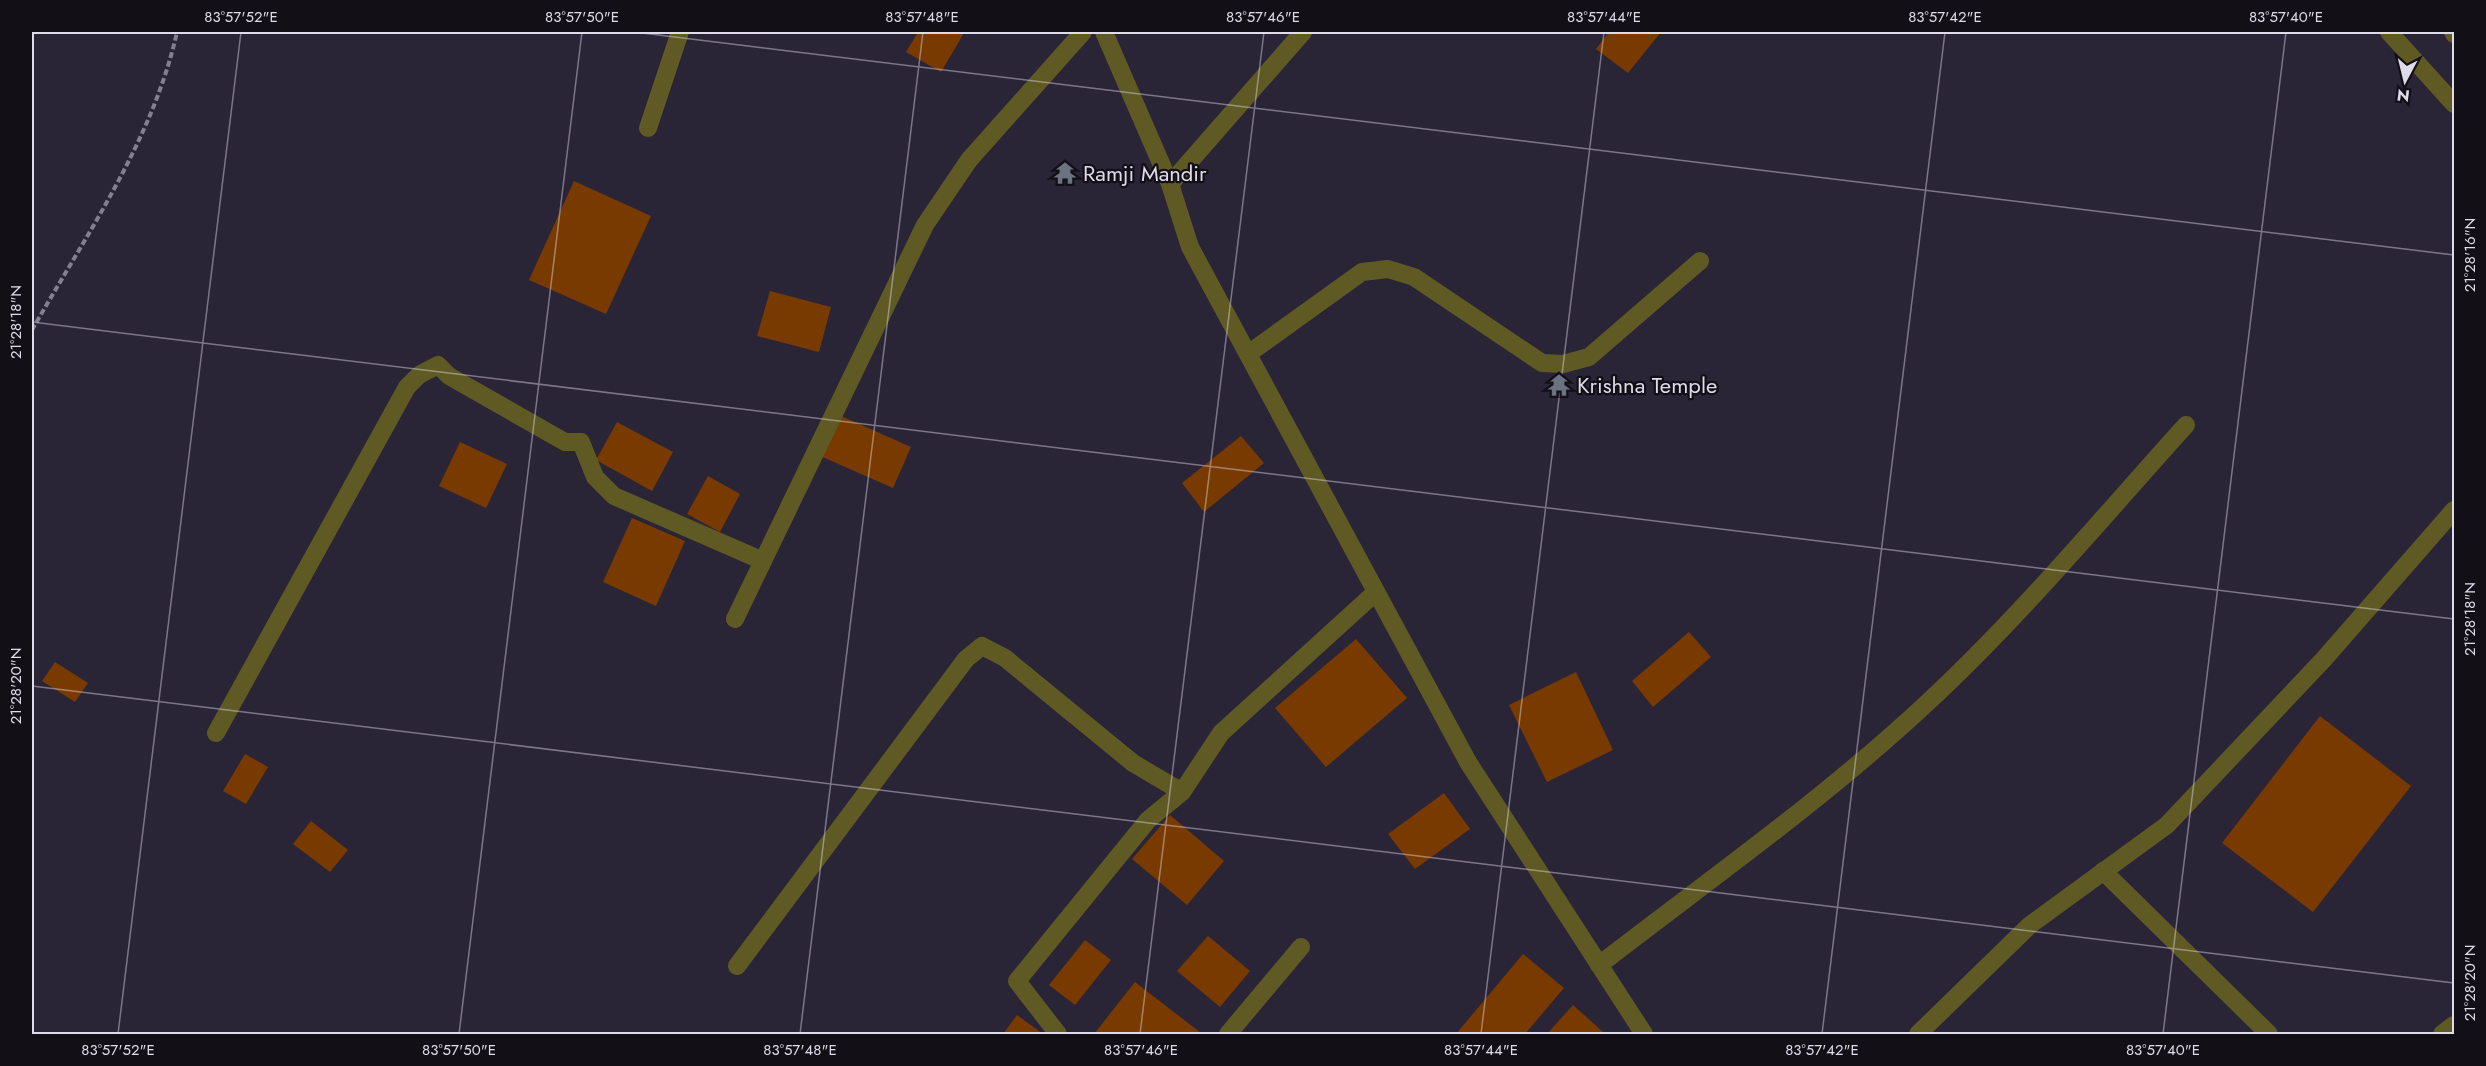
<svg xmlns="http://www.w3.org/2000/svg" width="2486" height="1066" font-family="Jost,sans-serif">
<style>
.building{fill:#793a00}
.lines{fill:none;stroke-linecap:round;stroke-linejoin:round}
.path{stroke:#837f8f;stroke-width:4;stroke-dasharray:6 3;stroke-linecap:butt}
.minor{stroke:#5f5a23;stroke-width:18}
.ticks{fill:none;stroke:#dfdce9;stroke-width:1.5;stroke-opacity:0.45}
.labels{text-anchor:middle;stroke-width:4.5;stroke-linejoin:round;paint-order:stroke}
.poi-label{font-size:22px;fill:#dfdce9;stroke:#120f17;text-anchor:start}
.neatline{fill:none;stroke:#dfdce9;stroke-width:2}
.ticks-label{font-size:15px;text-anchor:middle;fill:#dfdce9}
</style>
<rect width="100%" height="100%" fill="#2a2437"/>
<!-- building -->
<g class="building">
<path d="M918 32 964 33 941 72 906 52Z"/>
<path d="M1609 32H1661L1628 73 1596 49Z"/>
<path d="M574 181 651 216 606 314 529 280Z"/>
<path d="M770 291 831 307 819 352 757 336Z"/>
<path d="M839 415 911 447 893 488 820 456Z"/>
<path d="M617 422 673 452 652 491 596 460Z"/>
<path d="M1241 436 1264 463 1204 512 1182 483Z"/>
<path d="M460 442 507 464 486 508 439 486Z"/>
<path d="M708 476 740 494 720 532 687 514Z"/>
<path d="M632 518 685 541 656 606 603 582Z"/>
<path d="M1689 632 1711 657 1653 707 1632 681Z"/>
<path d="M1356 639 1407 698 1326 767 1275 708Z"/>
<path d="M55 662 88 683 75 702 42 681Z"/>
<path d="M1576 672 1613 750 1547 782 1509 705Z"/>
<path d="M2320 716 2411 786 2313 912 2222 843Z"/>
<path d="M245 754 268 767 246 804 223 791Z"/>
<path d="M1444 793 1470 829 1415 869 1388 834Z"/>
<path d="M1170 815 1224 861 1187 905 1132 859Z"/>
<path d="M311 821 348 850 330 872 293 844Z"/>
<path d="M1208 936 1250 971 1220 1007 1177 971Z"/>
<path d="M1085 940 1111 960 1075 1005 1049 985Z"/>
<path d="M1523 954 1564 988 1525 1034H1456Z"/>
<path d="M1135 982 1201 1033 1199 1034H1094Z"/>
<path d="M1573 1005 1603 1032 1601 1034H1547Z"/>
<path d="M1017 1015 1043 1034H1003Z"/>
</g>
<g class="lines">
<!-- path -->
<path class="path" d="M32 330C86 235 153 140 177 32"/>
<!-- minor -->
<g class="minor">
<path d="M1104 32 1170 184 1190 247 1468 762 1644 1034"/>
<path d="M2389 32 2454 104"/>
<path d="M2453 32 2454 34"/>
<path d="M648 128 680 32"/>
<path d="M1170 184 1303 32"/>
<path d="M1248 354 1362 272 1388 269 1414 277 1542 363 1563 364 1589 357 1700 261"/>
<path d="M735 619 925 225 969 160 1083 32"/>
<path d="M216 733 407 387 419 375 438 365 449 376 565 442H581L595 477 614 496 763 561"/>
<path d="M2103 871 2269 1034"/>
<path d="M1599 965C1709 880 1824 799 1926 704 2019 618 2101 519 2186 425"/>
<path d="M737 966 966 659 982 646 1005 658 1133 763 1182 792 1221 733 1376 592"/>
<path d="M1058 1034 1017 981 1148 820 1182 792"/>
<path d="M1228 1034 1301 947"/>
<path d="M1918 1034 2030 925 2167 825 2324 659 2454 510"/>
<path d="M2442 1034 2454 1025"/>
</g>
</g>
<!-- ticks -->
<path class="ticks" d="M634 32 2454 255M32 322 2454 619M32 686 2454 983M118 1034 241 32M459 1034 582 32M800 1034 923 32M1140 1034 1264 32M1481 1034 1604 32M1822 1034 1945 32M2163 1034 2286 32"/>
<!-- icons -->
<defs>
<g id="temple-bare" transform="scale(1.8)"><path d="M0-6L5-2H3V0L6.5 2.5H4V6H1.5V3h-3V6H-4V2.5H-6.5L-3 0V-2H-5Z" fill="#6b7280" stroke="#120f17" stroke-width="2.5" paint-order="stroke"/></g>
</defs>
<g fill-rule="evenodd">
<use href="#temple-bare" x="1065" y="173"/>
<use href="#temple-bare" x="1559" y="385"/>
</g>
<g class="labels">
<!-- poi labels -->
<g class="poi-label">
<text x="1083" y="181">Ramji Mandir</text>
<text x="1577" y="393">Krishna Temple</text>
</g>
</g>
<!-- border -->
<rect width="2486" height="1066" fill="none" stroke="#120f17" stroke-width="66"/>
<!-- north arrow -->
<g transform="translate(2405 81) rotate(187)" stroke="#120f17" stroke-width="4.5" paint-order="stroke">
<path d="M0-4.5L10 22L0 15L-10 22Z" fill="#dfdce9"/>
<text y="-9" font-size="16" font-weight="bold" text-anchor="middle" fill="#dfdce9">N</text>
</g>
<rect x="33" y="33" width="2420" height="1000" class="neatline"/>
<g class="ticks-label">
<text x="241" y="22">83°57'52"E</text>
<text x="582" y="22">83°57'50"E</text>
<text x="922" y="22">83°57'48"E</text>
<text x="1263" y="22">83°57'46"E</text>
<text x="1604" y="22">83°57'44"E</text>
<text x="1945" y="22">83°57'42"E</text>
<text x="2286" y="22">83°57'40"E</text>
<text transform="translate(2470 255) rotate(-90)" y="5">21°28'16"N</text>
<text transform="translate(16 322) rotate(-90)" y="5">21°28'18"N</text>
<text transform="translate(2470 619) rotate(-90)" y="5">21°28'18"N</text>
<text transform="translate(16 686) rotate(-90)" y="5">21°28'20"N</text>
<text transform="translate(2470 983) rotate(-90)" y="5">21°28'20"N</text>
<text x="118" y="1055">83°57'52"E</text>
<text x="459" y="1055">83°57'50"E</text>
<text x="800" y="1055">83°57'48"E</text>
<text x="1141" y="1055">83°57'46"E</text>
<text x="1481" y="1055">83°57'44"E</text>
<text x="1822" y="1055">83°57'42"E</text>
<text x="2163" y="1055">83°57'40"E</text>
</g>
</svg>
